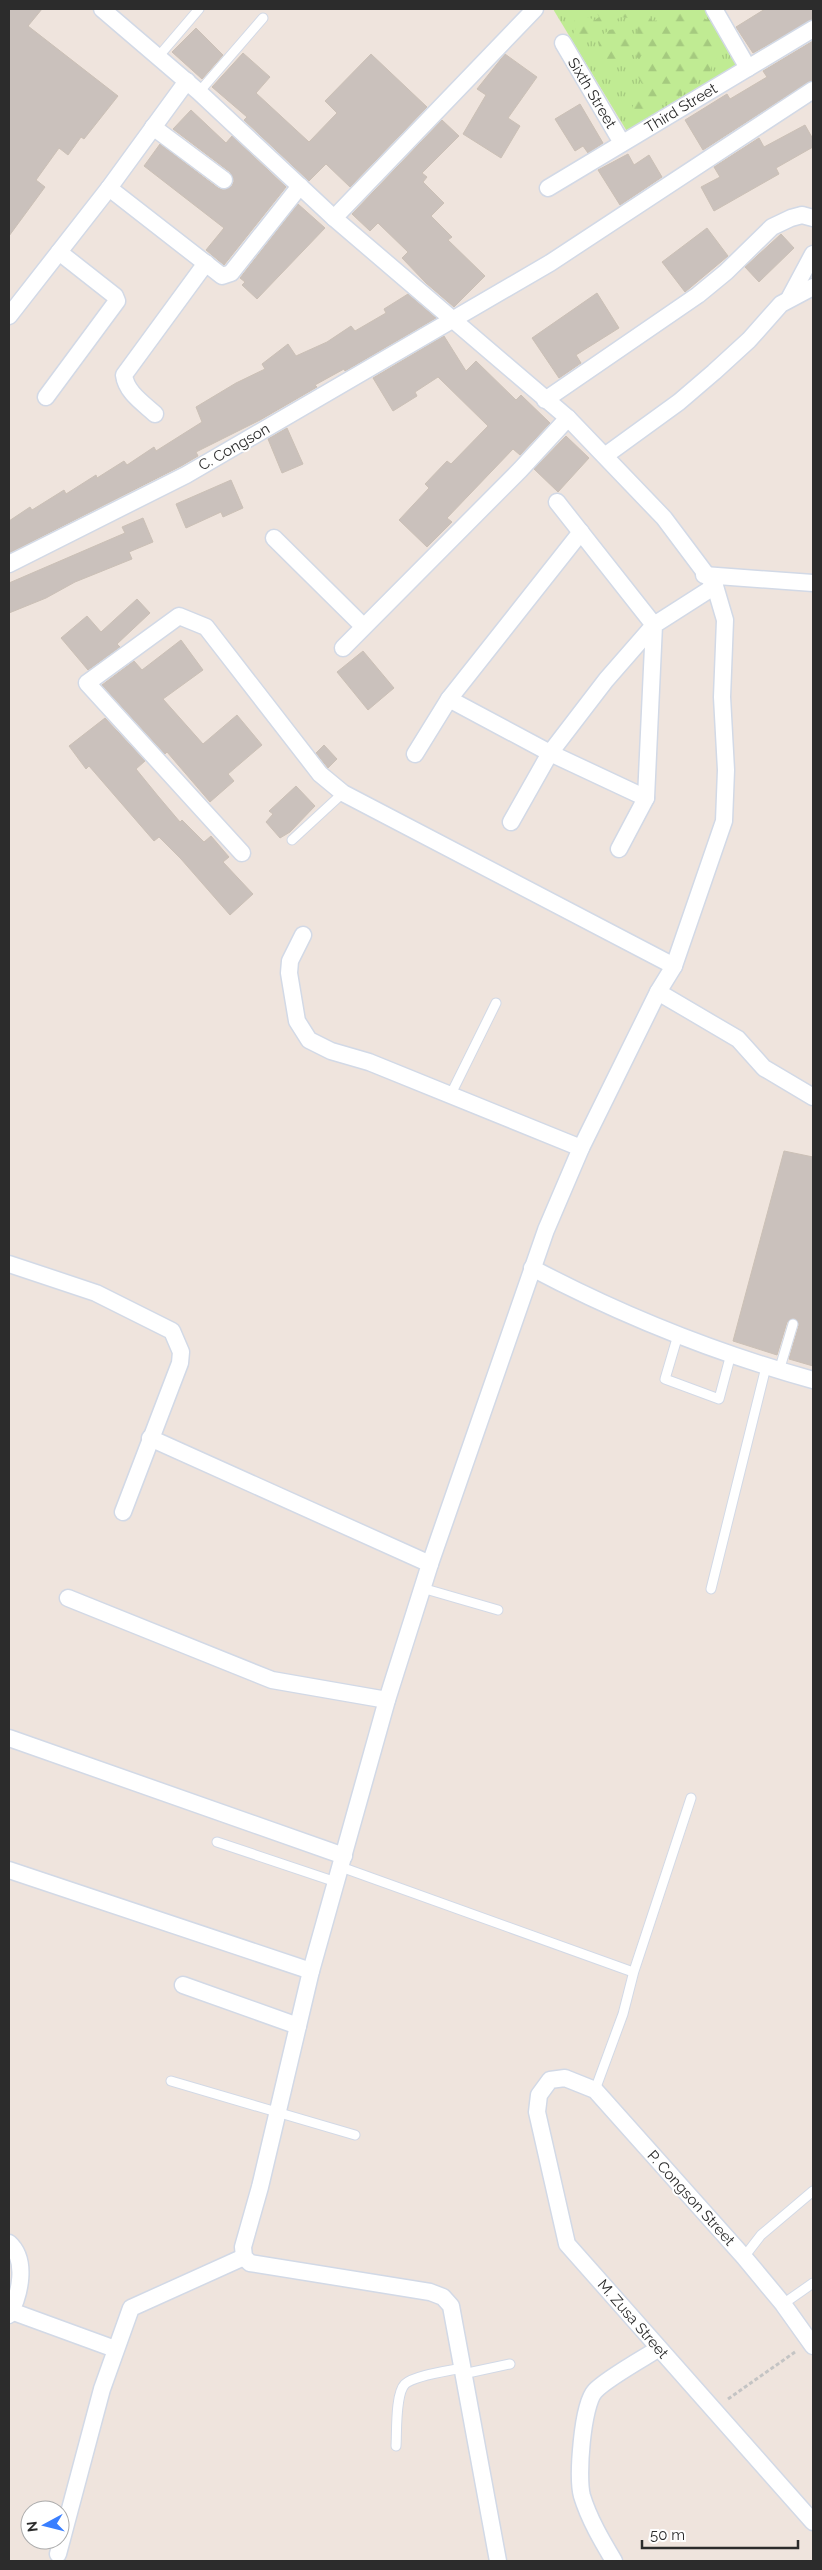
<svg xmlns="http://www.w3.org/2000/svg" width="822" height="2570" font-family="Raleway,sans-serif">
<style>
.grass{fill:url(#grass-tufts)}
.forest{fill:url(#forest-firs)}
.building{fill:#cac1bc;stroke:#cbc0b6}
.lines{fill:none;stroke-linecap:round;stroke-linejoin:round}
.lane-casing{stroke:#d2d9e6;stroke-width:11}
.street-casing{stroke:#d2d9e6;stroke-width:19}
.path{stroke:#c4c4c4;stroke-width:3;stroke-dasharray:4 2.5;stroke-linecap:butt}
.lane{stroke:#fff;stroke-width:9}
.street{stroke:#fff;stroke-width:16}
.labels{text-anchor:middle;stroke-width:4;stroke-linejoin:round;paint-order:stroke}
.street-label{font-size:15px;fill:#2c2c2c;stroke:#fff}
</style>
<defs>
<pattern id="grass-tufts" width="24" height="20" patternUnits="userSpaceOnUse" patternTransform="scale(1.25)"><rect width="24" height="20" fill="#c0eb93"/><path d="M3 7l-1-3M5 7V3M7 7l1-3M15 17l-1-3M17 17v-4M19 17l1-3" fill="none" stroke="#a5ca7f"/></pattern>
<pattern id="forest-firs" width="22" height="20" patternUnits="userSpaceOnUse" patternTransform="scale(1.25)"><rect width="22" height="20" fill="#c0eb93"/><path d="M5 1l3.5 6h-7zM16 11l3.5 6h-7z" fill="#a5ca7f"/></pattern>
</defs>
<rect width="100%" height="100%" fill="#efe4dd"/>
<!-- grass -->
<path class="grass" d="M553 9H710L742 66 628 133Z"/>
<!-- forest -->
<g class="forest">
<path d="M595 9H640L629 18 619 17 614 23 597 30 584 43 573 34 577 26 574 21 577 17 582 15 595 20 599 17Z"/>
<path d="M660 9H701L705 19 714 21 720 43 714 50 717 59 713 62 709 75 699 76 695 84H686L682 87 681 96 672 95 668 103 659 105 654 112 645 110 643 114 634 113 632 109 635 99 633 94 640 88 642 84 637 75 647 65 645 56H641L639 60 634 53 629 52 612 68 602 58 598 42C612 19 620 34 637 34L638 16 647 15 654 22 661 16Z"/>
</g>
<!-- building -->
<g class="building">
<path d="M9 9H42L28 26 118 96 84 139 81 137 68 155 59 148 36 180 45 187 9 236Z"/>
<path d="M765 9H813V19L753 53 736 27Z"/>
<path d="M196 28 223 55 202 79 172 52Z"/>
<path d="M813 41V80L808 82 703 150 685 120 727 94 730 99 767 77 763 71Z"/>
<path d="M243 53 270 77 256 93 309 142 337 113 325 101 371 54 427 107 350 187 326 164 309 181 244 120 247 117 212 87Z"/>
<path d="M505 54 537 77 508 118 520 126 501 158 463 134 486 95 477 89Z"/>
<path d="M580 104 603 143 588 153 583 146 575 151 555 119Z"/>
<path d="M191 110 226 143 232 136 286 187 224 265 206 250 224 228 144 166 160 144 218 188 223 190 232 186 234 181 230 172 173 129Z"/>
<path d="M442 120 459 136 422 173 427 177 423 182 444 203 431 216 452 237 448 240 485 276 454 307 426 283 402 258 408 252 378 223 370 231 352 214Z"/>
<path d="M805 125 813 139V147L776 168 779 174 714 211 701 187 720 177 714 167 759 138 764 147Z"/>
<path d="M628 154 634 165 649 155 662 177 620 205 598 170Z"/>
<path d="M298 204 325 228 257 299 242 285 245 282 240 278Z"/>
<path d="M707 228 728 256 685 292 662 262Z"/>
<path d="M781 234 794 248 759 282 745 267Z"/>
<path d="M597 293 619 328 576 355 581 363 559 378 532 338Z"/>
<path d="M408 294 436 318 345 371 344 369 315 385 317 387 260 420 196 452 198 456 181 466 9 553V521L30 507 32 510 64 490 66 494 96 475 97 478 124 461 127 465 154 447 156 451 202 422 196 407 236 383 265 369 262 364 288 344 296 356 327 342 351 326 355 331 386 313 384 309Z"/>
<path d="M444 336 466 371 476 361 516 400 521 395 550 423 520 455 513 449 447 518 452 522 427 547 399 520 429 488 425 484 447 461 451 464 488 426 438 377 415 392 417 396 393 411 373 378Z"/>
<path d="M287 428 303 464 282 473 268 439Z"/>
<path d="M566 436 589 458 558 492 534 469Z"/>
<path d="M231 480 243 508 223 517 221 512 186 528 176 504Z"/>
<path d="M143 518 153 542 129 552 132 559 75 582 46 598 9 613V583L125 533 122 527Z"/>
<path d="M137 599 150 613 117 644 120 647 88 670 61 638 87 616 101 632Z"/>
<path d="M181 640 203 670 163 699 203 744 237 715 262 745 228 774 234 781 210 802 167 752 165 754 102 685 134 661 142 670Z"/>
<path d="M363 651 394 688 368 710 337 672Z"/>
<path d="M105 718 145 761 136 769 158 796 180 822 182 820 204 842 211 836 229 857 223 862 253 894 230 915 181 859 159 837 154 841 89 766 86 769 69 746Z"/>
<path d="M324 745 337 759 328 768 316 753Z"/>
<path d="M296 786 315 806 290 832 280 838 266 822 273 814 269 811Z"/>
<path d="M784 1151 813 1157V1366L789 1359 799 1325 795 1318 787 1322 777 1355 733 1341Z"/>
</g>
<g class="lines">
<!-- lane casing -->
<g class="lane-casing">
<g id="lane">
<path d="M158 57 199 9"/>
<path d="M199 92 263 18"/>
<path d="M292 840 343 793"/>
<path d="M450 1096 496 1003"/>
<path d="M678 1335 665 1379 719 1399 731 1354"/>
<path d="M779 1371 793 1324"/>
<path d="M422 1588 498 1610"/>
<path d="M711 1589 766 1367"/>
<path d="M217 1842 336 1882"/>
<path d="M341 1867 633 1972"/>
<path d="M171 2081 355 2135"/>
<path d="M595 2090 623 2014 634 1971 691 1798"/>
<path d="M744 2257 761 2235 813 2191"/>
<path d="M783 2304 813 2283"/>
<path d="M463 2374 510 2364"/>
<path d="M396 2446C397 2432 395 2394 405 2384 415 2375 449 2371 462 2368"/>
</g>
</g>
<!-- street casing -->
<g class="street-casing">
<g id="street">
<path d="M102 9 199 92 334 218 568 418 664 518 715 586 725 620 722 697 726 770 724 821 674 966 658 992 581 1148 546 1230 430 1564 387 1700 311 1971 260 2187 243 2247 244 2257 250 2263 430 2292 443 2297 451 2306 498 2561"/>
<path d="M714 9 748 68"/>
<path d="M563 43 622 143"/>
<path d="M153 127 224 180"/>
<path d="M109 188 222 276 231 273 300 186"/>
<path d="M548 188 813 29"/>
<path d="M334 218 535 9"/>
<path d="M790 297 813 254"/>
<path d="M9 316 109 188 187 81"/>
<path d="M46 397 117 301 115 296 59 252"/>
<path d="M545 400 698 295 726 272 772 227 791 218 802 215 813 218"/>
<path d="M155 414C143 403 126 392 124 375L206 263"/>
<path d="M606 455 679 402 714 372 749 340 781 304 813 287"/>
<path d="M274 538 363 626"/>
<path d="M9 564 186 475 550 263 813 90"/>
<path d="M704 575 813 583"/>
<path d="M343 648 520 470 568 418"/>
<path d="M449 699 550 753 646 798"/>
<path d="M415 754 449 699 581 532"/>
<path d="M511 822 550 753 606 680 654 625 557 502"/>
<path d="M619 849 646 798 654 625 715 586"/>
<path d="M242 853 87 683 179 616 206 627 320 774 343 793 674 966"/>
<path d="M303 935 290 961 289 973 297 1021 309 1040 331 1051 369 1062 581 1148"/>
<path d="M658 992 738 1039 764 1068 813 1097"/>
<path d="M9 1264 96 1293 172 1331 181 1352 180 1363 123 1512"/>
<path d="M532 1268C621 1315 716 1353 813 1380"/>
<path d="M150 1438 430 1564"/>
<path d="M68 1598 272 1680 387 1700"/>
<path d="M9 1738 344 1856"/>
<path d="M9 1870 311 1971"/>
<path d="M183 1985 298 2026"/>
<path d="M9 2243C28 2260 20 2295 9 2315"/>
<path d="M11 2311 115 2349"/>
<path d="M813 2346 783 2304 744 2257 595 2090 565 2078 550 2080 539 2095 537 2112 567 2244 813 2522"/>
<path d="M58 2554 102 2389 131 2308 244 2257"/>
<path d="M614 2561C602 2541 589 2519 582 2496 577 2478 582 2405 595 2391 606 2379 642 2359 658 2349"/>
</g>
</g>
<!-- path -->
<path class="path" d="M728 2399 795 2352"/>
<!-- lane -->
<use href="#lane" class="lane"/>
<!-- street -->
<use href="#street" class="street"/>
</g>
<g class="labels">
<!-- street labels -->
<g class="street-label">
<text transform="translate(592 93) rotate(59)" y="5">Sixth Street</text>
<text transform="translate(681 108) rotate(-31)" y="5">Third Street</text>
<text transform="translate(234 447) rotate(-30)" y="5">C. Congson</text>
<text transform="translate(691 2198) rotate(48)" y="5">P. Congson Street</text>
<text transform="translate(633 2319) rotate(49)" y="5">M. Zusa Street</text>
</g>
</g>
<!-- border -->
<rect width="822" height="2570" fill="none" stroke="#2c2c2c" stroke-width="20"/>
<!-- north arrow -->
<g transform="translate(45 2525) rotate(263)"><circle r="24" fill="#ffffff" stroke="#ababab"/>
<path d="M0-4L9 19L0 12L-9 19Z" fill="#397fff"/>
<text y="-8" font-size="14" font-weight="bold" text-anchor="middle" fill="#2c2c2c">N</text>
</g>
<!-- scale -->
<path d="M642 2540v8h156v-8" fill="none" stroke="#2c2c2c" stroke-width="2.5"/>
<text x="650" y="2540" font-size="15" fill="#2c2c2c" stroke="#ffffff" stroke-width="4" paint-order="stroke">50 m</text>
</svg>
